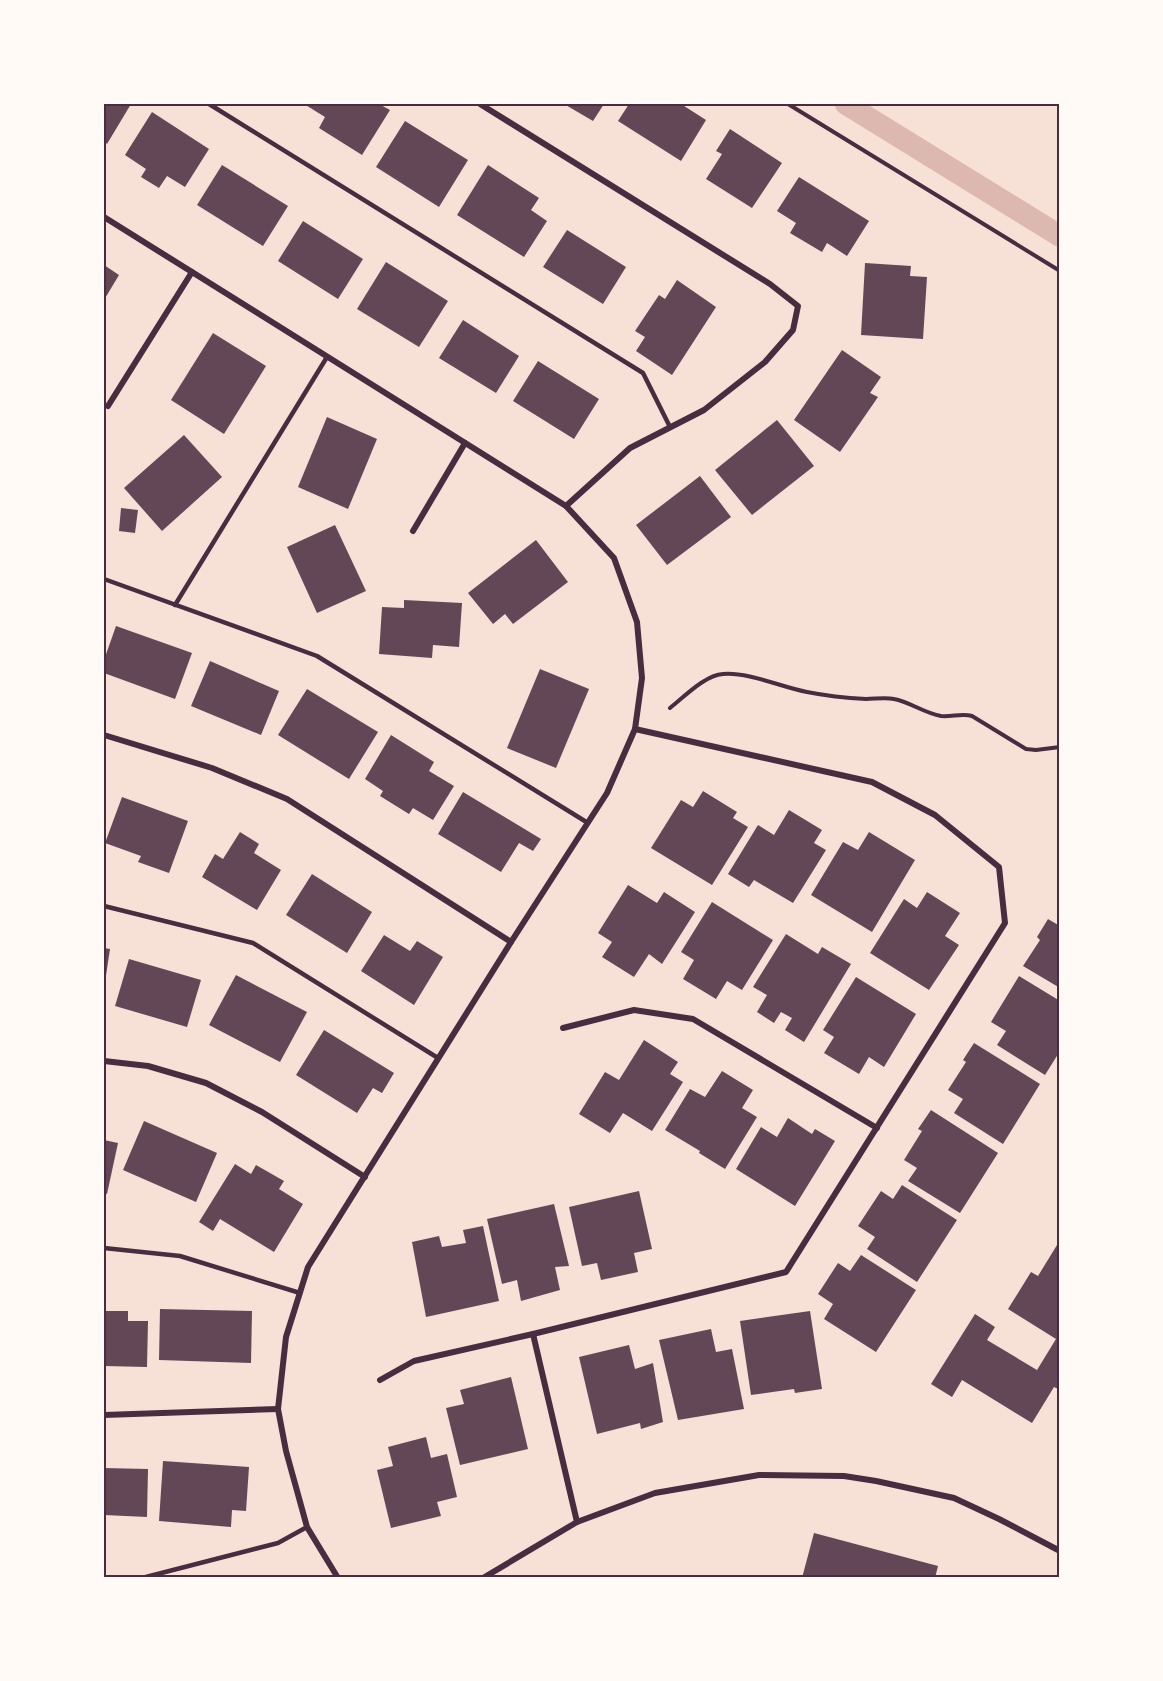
<svg xmlns="http://www.w3.org/2000/svg" width="1163" height="1681" font-family="'Nunito Sans',sans-serif">
<style>
.lines{fill:none;stroke-linecap:round;stroke-linejoin:round}
.canal{stroke:#dcb8b0;stroke-width:22}
.building{fill:#644757}
.path{stroke:#4a2c40;stroke-width:4}
.service{stroke:#4a2c40;stroke-width:4.5}
.minor{stroke:#4a2c40;stroke-width:6}
.neatline{fill:none;stroke:#4a2c40;stroke-width:2}
</style>
<rect width="100%" height="100%" fill="#f7e1d7"/>
<g class="lines">
<!-- canal -->
<path class="canal" d="M846 104 1060 236"/>
</g>
<!-- building -->
<g class="building">
<path d="M104 104H131L107 144 104 141Z"/>
<path d="M304 104H379L390 110 362 155 319 128 325 117Z"/>
<path d="M564 104H604L593 121Z"/>
<path d="M629 104H681L706 120 681 161 618 121Z"/>
<path d="M152 112 209 149 185 187 167 176 159 188 141 177 146 169 125 155Z"/>
<path d="M405 121 468 160 439 207 376 167Z"/>
<path d="M730 129 782 163 752 208 706 179 722 154 716 151Z"/>
<path d="M222 165 288 206 263 246 197 205Z"/>
<path d="M488 165 539 198 531 210 547 221 524 257 457 215Z"/>
<path d="M799 177 869 221 847 256 827 243 822 252 790 233 796 223 777 211Z"/>
<path d="M303 221 363 259 338 299 278 261Z"/>
<path d="M567 230 626 267 603 304 543 267Z"/>
<path d="M386 262 448 301 419 347 357 309Z"/>
<path d="M865 263 911 266 910 276 927 277 923 339 861 335Z"/>
<path d="M104 265 119 275 104 300Z"/>
<path d="M677 280 716 307 672 375 636 351 645 337 635 331 659 295 665 299Z"/>
<path d="M463 320 519 356 496 393 439 358Z"/>
<path d="M213 333 266 366 224 434 171 400Z"/>
<path d="M842 350 881 377 870 393 878 397 840 452 794 420Z"/>
<path d="M538 361 599 399 574 439 513 401Z"/>
<path d="M327 417 377 439 348 509 298 487Z"/>
<path d="M777 420 814 466 752 515 715 470Z"/>
<path d="M184 435 222 477 162 531 124 488Z"/>
<path d="M700 476 731 517 667 565 636 525Z"/>
<path d="M121 508 138 510 135 533 119 531Z"/>
<path d="M335 525 366 591 317 613 287 547Z"/>
<path d="M536 540 568 582 513 624 505 614 493 624 468 593Z"/>
<path d="M404 600 462 603 459 647 433 645 432 658 379 654 382 607 404 608Z"/>
<path d="M116 626 192 653 175 699 104 673V660Z"/>
<path d="M210 661 279 691 261 735 191 706Z"/>
<path d="M540 669 589 689 556 768 507 748Z"/>
<path d="M307 689 378 732 349 779 278 735Z"/>
<path d="M391 735 434 762 429 771 454 786 433 820 413 808 409 814 380 796 383 791 365 779Z"/>
<path d="M703 791 737 812 733 818 748 827 712 885 651 848 681 800 693 807Z"/>
<path d="M463 792 541 839 533 851 519 843 501 872 438 834Z"/>
<path d="M122 797 188 821 169 873 138 862 141 856 105 843Z"/>
<path d="M789 810 822 830 814 843 826 850 793 903 754 880 749 887 728 874 758 825 774 835Z"/>
<path d="M240 832 259 844 254 853 281 870 257 910 202 877 215 854 223 859Z"/>
<path d="M869 832 915 860 872 932 811 895 843 842 858 850Z"/>
<path d="M312 874 372 912 347 953 286 915Z"/>
<path d="M628 885 657 903 664 892 695 912 662 964 649 954 634 977 602 957 612 942 598 933Z"/>
<path d="M927 892 960 913 945 936 959 945 929 990 870 953 904 899 917 908Z"/>
<path d="M712 902 773 940 742 990 727 981 716 999 683 979 694 960 681 952Z"/>
<path d="M1048 919 1060 926V988L1023 966 1040 940 1037 937Z"/>
<path d="M786 934 818 954 822 947 851 964 804 1042 785 1030 792 1018 781 1012 774 1023 757 1012 767 995 753 987Z"/>
<path d="M384 935 410 951 417 941 443 957 414 1005 361 971Z"/>
<path d="M104 948 110 949 105 982H104Z"/>
<path d="M129 959 201 980 187 1027 115 1006Z"/>
<path d="M236 975 307 1012 280 1062 209 1025Z"/>
<path d="M1019 976 1060 1001V1051L1045 1075 997 1045 1006 1031 991 1022Z"/>
<path d="M856 977 916 1014 884 1067 869 1057 859 1074 824 1053 834 1037 823 1030Z"/>
<path d="M324 1030 394 1073 382 1093 373 1088 357 1113 296 1075Z"/>
<path d="M644 1040 678 1062 670 1074 683 1082 652 1131 623 1113 610 1133 579 1114 605 1072 619 1080Z"/>
<path d="M974 1043 1040 1084 1003 1144 954 1113 963 1099 948 1090 966 1062 963 1060Z"/>
<path d="M722 1071 753 1090 742 1108 757 1117 725 1169 699 1153 700 1151 665 1130 690 1089 705 1097Z"/>
<path d="M931 1110 998 1153 960 1213 908 1181 917 1168 904 1160 922 1131 918 1129Z"/>
<path d="M788 1118 812 1134 815 1129 835 1141 795 1206 736 1169 761 1127 777 1137Z"/>
<path d="M144 1121 217 1153 196 1202 123 1170Z"/>
<path d="M104 1140 118 1143 107 1194 104 1193Z"/>
<path d="M235 1164 251 1174 256 1165 284 1181 279 1189 303 1204 274 1252 220 1219 213 1231 199 1222Z"/>
<path d="M902 1185 957 1220 917 1282 867 1249 875 1237 858 1226 881 1191 893 1199Z"/>
<path d="M639 1191 652 1249 634 1253 638 1272 601 1280 597 1263 582 1266 569 1207Z"/>
<path d="M554 1204 569 1266 555 1267 560 1290 521 1301 517 1280 502 1284 487 1219Z"/>
<path d="M483 1226 499 1301 426 1317 412 1242 439 1236 442 1247 466 1243 463 1230Z"/>
<path d="M1057 1245 1060 1246V1282L1057 1286 1060 1288V1390L1054 1387 1032 1423 962 1380 952 1397 931 1384 975 1314 995 1327 987 1340 1037 1370 1056 1339 1008 1309 1031 1272 1038 1276Z"/>
<path d="M861 1255 916 1290 876 1352 824 1319 833 1304 818 1294 838 1263 850 1271Z"/>
<path d="M160 1309 252 1311 251 1363 159 1360Z"/>
<path d="M104 1311H128V1321H148L147 1367 104 1366Z"/>
<path d="M810 1311 822 1389 795 1393 794 1389 751 1395 740 1321Z"/>
<path d="M711 1329 716 1352 732 1349 744 1409 678 1420 659 1340Z"/>
<path d="M629 1345 635 1369 653 1363 663 1422 641 1429 640 1423 597 1434 579 1357Z"/>
<path d="M511 1377 528 1449 460 1465 446 1408 464 1404 460 1390Z"/>
<path d="M426 1437 431 1458 447 1454 457 1497 437 1502 441 1516 391 1528 377 1470 393 1466 388 1447Z"/>
<path d="M163 1461 249 1467 246 1511 232 1510 231 1527 159 1521Z"/>
<path d="M104 1468 148 1469 147 1517 104 1515Z"/>
<path d="M814 1533 938 1566 935 1578H802Z"/>
</g>
<g class="lines">
<!-- path -->
<g class="path">
<path d="M788 104 1060 271"/>
<path d="M670 708C684 697 705 675 723 674 749 672 781 687 807 692 827 696 846 698 866 699 875 699 885 697 894 699 910 702 924 713 941 716 952 717 962 713 972 716L1026 749 1036 750 1060 747"/>
</g>
<!-- service -->
<g class="service">
<path d="M209 104 643 373 670 427"/>
<path d="M104 579 317 656 588 823"/>
<path d="M175 605 327 357"/>
<path d="M104 906 253 943 438 1058"/>
<path d="M104 1248 180 1256 300 1293"/>
<path d="M142 1578 278 1543 307 1527"/>
</g>
<!-- minor -->
<g class="minor">
<path d="M480 104 770 284 798 306 793 330 765 362 704 410 630 448 566 506"/>
<path d="M104 217 566 506 614 558 637 622 642 678 635 729 607 793 511 942 308 1267 286 1337 278 1409 286 1451 307 1527 338 1578"/>
<path d="M108 406 192 272"/>
<path d="M413 531 465 443"/>
<path d="M104 735 212 768 287 799 511 942"/>
<path d="M563 1028 634 1010 693 1019 877 1128"/>
<path d="M104 1061 148 1066 206 1083 262 1112 365 1177"/>
<path d="M533 1334 577 1522"/>
<path d="M380 1380 414 1361 533 1334 786 1272 1005 923 999 867 935 815 872 782 635 729"/>
<path d="M104 1415 278 1409"/>
<path d="M483 1578 577 1522 655 1493 759 1475 844 1476 876 1481 954 1498 999 1519 1060 1551"/>
</g>
</g>
<!-- border -->
<rect width="1163" height="1681" fill="none" stroke="#fffaf5" stroke-width="210"/>
<rect x="105" y="105" width="953" height="1471" class="neatline"/>
</svg>
